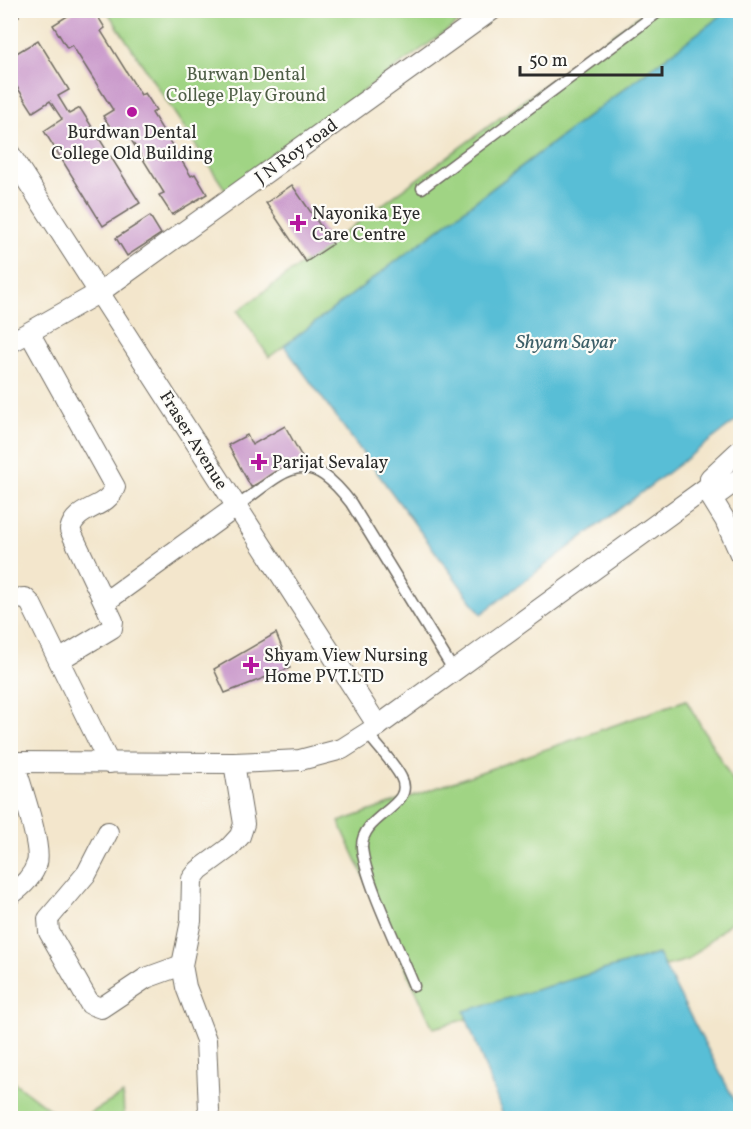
<svg xmlns="http://www.w3.org/2000/svg" width="751" height="1129" font-family="Vollkorn,serif">
<style>
.green{fill:#a0d484;stroke:#668058;stroke-width:1.5}
.water{fill:#58bed6;stroke:#427480;stroke-width:1.5}
.building{fill:#cb9bcc}
.lines{fill:none;stroke-linecap:round;stroke-linejoin:round}
.service-casing{stroke:#716c63;stroke-width:13}
.minor-casing{stroke:#716c63;stroke-width:22}
.service{stroke:#fff;stroke-width:10}
.minor{stroke:#fff;stroke-width:20}
.poi-dot{fill:#b5179e;stroke:#fdfcf7;stroke-width:2}
.labels{text-anchor:middle;stroke-width:4.5;stroke-linejoin:round;paint-order:stroke}
.park-label{font-size:18px;fill:#4e5e46;stroke:#fdfcf7}
.poi-label{font-size:18px;fill:#2b2b2b;stroke:#fdfcf7;text-anchor:start}
.street-label{font-size:18px;fill:#2b2b2b;stroke:#fdfcf7}
.water-label{font-size:20px;font-style:italic;fill:#3b5e67;stroke:#fdfcf7}
</style>
<rect width="100%" height="100%" fill="#fdfcf7"/>
<filter id="ink" filterUnits="userSpaceOnUse"><feTurbulence type="fractalNoise" baseFrequency=".0167" numOctaves="2"/><feDisplacementMap in="SourceGraphic" scale="12" xChannelSelector="R" yChannelSelector="G"/><feConvolveMatrix kernelMatrix="1 2 1 2 8 2 1 2 1" color-interpolation-filters="sRGB"/></filter>
<filter id="wash" filterUnits="userSpaceOnUse"><feTurbulence type="fractalNoise" baseFrequency=".008" numOctaves="4" result="noise"/><feDisplacementMap in="SourceGraphic" scale="24" xChannelSelector="R" yChannelSelector="G"/><feGaussianBlur stdDeviation="1.35" result="paint"/><feColorMatrix in="noise" values="0 0 0 0 0 0 0 0 0 0 0 0 0 0 0 0 0 1.4 0 .05"/><feComposite in="paint" operator="in"/></filter>
<g filter="url(#wash)">
<rect width="100%" height="100%" fill="#f3e6cc"/>
<!-- green -->
<g class="green">
<path d="M107 11H474L226 191Z"/>
<path d="M645 11H740V23L269 357 238 311Z"/>
<path d="M686 700 740 793V914L688 960 433 1028 339 822Z"/>
<path d="M11 1080 61 1118H11Z"/>
<path d="M123 1094 124 1118H82Z"/>
</g>
<!-- water -->
<g class="water">
<path d="M727 11H740V418L481 614 284 346Z"/>
<path d="M658 954 740 1111V1118H504L464 1011Z"/>
</g>
<g id="blocks">
<!-- building -->
<g class="building">
<path d="M10 10H16L19 16 10 22Z"/>
<path d="M77 10H94L105 28 101 31 141 95 145 93 156 110 152 113 191 176 195 174 207 194 172 215 159 195 164 193 125 130 116 136 103 116 113 110 72 45 67 48 53 25Z"/>
<path d="M38 40 69 90 58 96 69 114 80 108 140 203 103 226 44 131 62 119 50 101 33 112 10 76V57Z"/>
<path d="M292 185 333 244 306 262 266 203Z"/>
<path d="M150 216 161 234 127 256 116 238Z"/>
<path d="M285 426 303 459 251 487 228 445 247 435 252 445Z"/>
<path d="M276 633 290 668 225 693 214 669Z"/>
</g>
</g>
</g>
<g filter="url(#ink)">
<use href="#blocks" fill-opacity="0" stroke="#716c63" stroke-width="1.5"/>
<g class="lines">
<!-- service casing -->
<g class="service-casing">
<g id="service">
<path d="M422 188 661 10"/>
<path d="M236 507C286 471 305 443 351 503L454 671"/>
<path d="M367 733C378 747 393 762 401 777 417 807 361 814 362 847 364 879 401 953 414 986"/>
</g>
</g>
<!-- minor casing -->
<g class="minor-casing">
<g id="minor">
<path d="M10 154 378 726"/>
<path d="M30 334 115 487C108 509 75 506 70 530L113 621 112 628 59 660"/>
<path d="M10 343 100 292 492 10"/>
<path d="M740 450 710 478 709 494 721 492 740 478"/>
<path d="M709 494 725 520 740 554"/>
<path d="M10 599 25 598 31 604 109 763"/>
<path d="M105 602 236 507"/>
<path d="M10 762 234 763 300 760 342 749 378 726 709 486"/>
<path d="M108 832 87 873 48 919 49 932 90 1004 101 1008 146 978 182 965"/>
<path d="M10 895C22 887 33 876 37 863 42 845 20 783 14 762"/>
<path d="M205 1118 209 1110 206 1040 186 987 182 965 191 921 192 879 199 870 229 848 240 836 244 824 234 763"/>
</g>
</g>
<!-- service -->
<use href="#service" class="service"/>
<!-- minor -->
<use href="#minor" class="minor"/>
</g>
</g>
<!-- markers -->
<g class="poi-dot">
<circle cx="132" cy="112" r="6"/>
<path d="M295 214h6v6h6v6h-6v6h-6v-6h-6v-6h6z"/>
<path d="M256 453h6v6h6v6h-6v6h-6v-6h-6v-6h6z"/>
<path d="M248 656h6v6h6v6h-6v6h-6v-6h-6v-6h6z"/>
</g>
<g class="labels">
<!-- park labels -->
<g class="park-label">
<text x="246" y="80">Burwan Dental<tspan x="246" dy="21">College Play Ground</tspan></text>
</g>
<!-- poi labels -->
<g class="poi-label">
<text x="132" y="138" text-anchor="middle">Burdwan Dental<tspan x="132" dy="21">College Old Building</tspan></text>
<text x="312" y="219">Nayonika Eye<tspan x="312" dy="21">Care Centre</tspan></text>
<text x="272" y="468">Parijat Sevalay</text>
<text x="264" y="661">Shyam View Nursing<tspan x="264" dy="21">Home PVT.LTD</tspan></text>
</g>
<!-- street labels -->
<g class="street-label">
<text transform="translate(296 151) rotate(-36)" y="6">J N Roy road</text>
<text transform="translate(194 440) rotate(58)" y="6">Fraser Avenue</text>
</g>
<!-- water labels -->
<g class="water-label">
<text x="566" y="348">Shyam Sayar</text>
</g>
</g>
<!-- margin -->
<rect width="751" height="1129" fill="none" stroke="#fdfcf7" stroke-width="36"/>
<!-- scale -->
<path d="M520 66v9h142v-9" fill="none" stroke="#2b2b2b" stroke-width="3"/>
<text x="529" y="66" font-size="18" fill="#2b2b2b" stroke="#fdfcf7" stroke-width="4.5" paint-order="stroke">50 m</text>
</svg>
